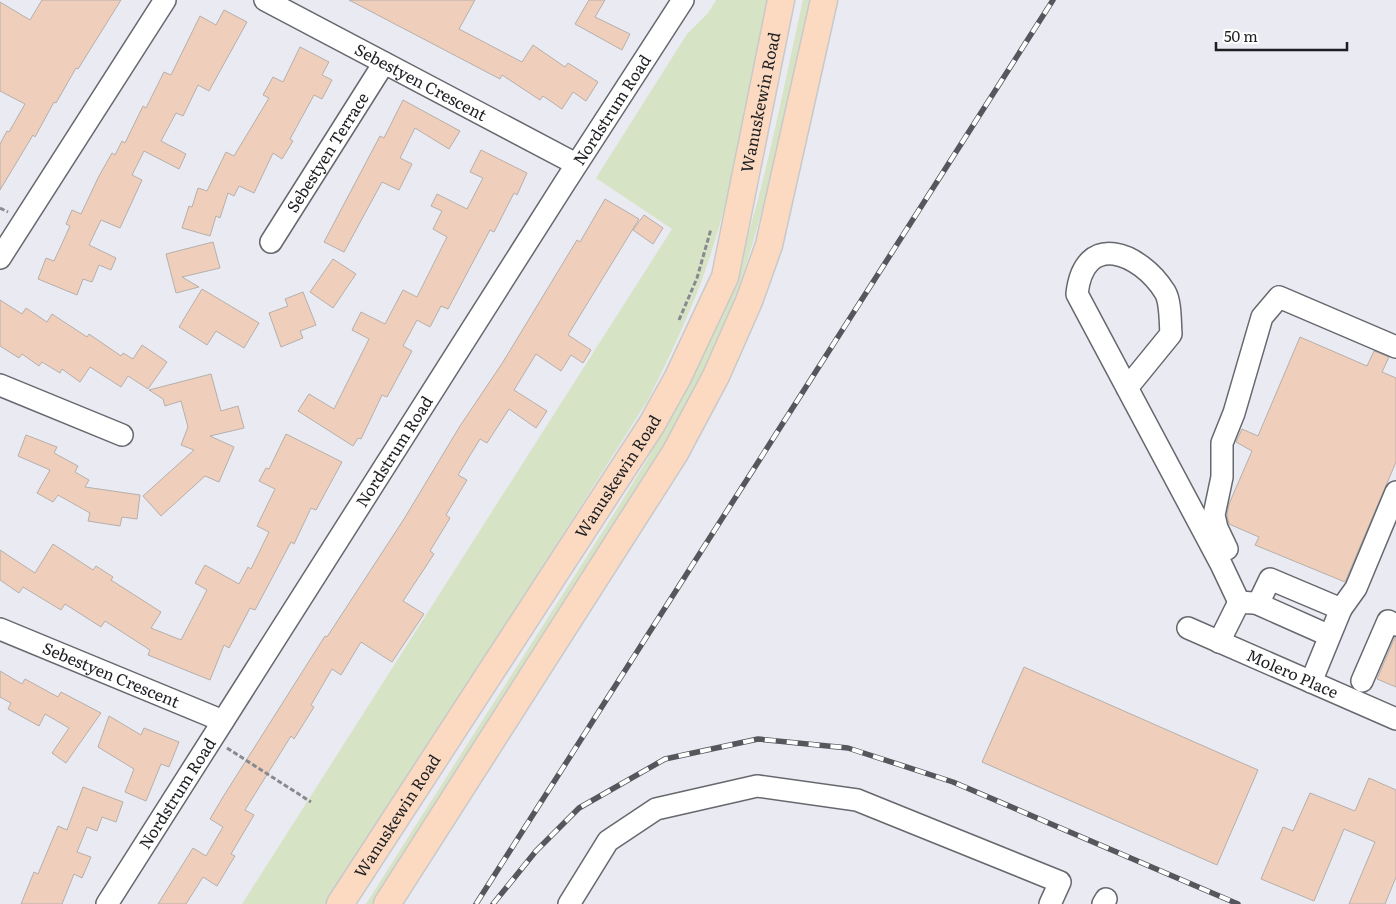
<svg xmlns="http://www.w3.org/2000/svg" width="1396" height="904" font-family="Literata,serif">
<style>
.green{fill:#d7e3c5}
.building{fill:#efcfbb;stroke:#b6afab}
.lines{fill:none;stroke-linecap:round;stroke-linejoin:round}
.minor-casing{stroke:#66686e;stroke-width:24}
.major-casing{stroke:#c9c9ca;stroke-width:29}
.path{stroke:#898a90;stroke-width:3;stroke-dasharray:5 2.5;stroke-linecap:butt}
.minor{stroke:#fff;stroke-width:21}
.major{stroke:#fbdac1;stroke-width:26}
.rail-casing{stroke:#56575c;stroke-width:5.5}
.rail{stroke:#fff;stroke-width:4;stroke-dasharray:11;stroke-linecap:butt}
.labels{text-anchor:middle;stroke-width:4;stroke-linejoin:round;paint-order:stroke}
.street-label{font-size:16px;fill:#1d1e21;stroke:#fff}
</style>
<rect width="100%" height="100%" fill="#e9eaf2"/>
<!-- green -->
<g class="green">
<path d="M716 0H772C750 95 734 194 700 285 685 324 667 362 648 400L329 904H242L672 229 596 178 687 34 708 13Z"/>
<path d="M803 0H810C785 112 765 227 721 334 706 371 687 405 669 440L375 904H366C431 801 497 698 563 594 620 504 680 415 720 315 761 215 779 106 803 0Z"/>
</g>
<!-- building -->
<g class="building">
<path d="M42 0H121L78 69 76 68 56 103 54 102 35 137 33 135 0 190V144L7 131 9 132 25 104 0 91V2L30 20Z"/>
<path d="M349 0H475L459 29 522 62 533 45 565 67 568 63 598 82 586 101 573 92 562 109 543 96 540 100 502 75 500 79Z"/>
<path d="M589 0H605L595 17 630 34 622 50 575 24Z"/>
<path d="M224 10 247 22 209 91 198 85 183 116 176 113 161 141 186 154 179 169 144 151 132 175 142 180 120 228 101 220 89 245 116 258 111 270 99 265 92 282 83 279 77 295 38 279 46 258 54 261 70 226 66 224 72 210 81 214 99 176 112 153 115 155 122 141 125 143 143 106 146 108 164 72 171 75 200 16 216 25Z"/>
<path d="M300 47 329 62 322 75 332 80 322 99 314 95 290 139 293 141 282 159 273 153 254 193 239 186 234 196 228 193 220 218 216 216 210 236 182 228 189 206 192 207 198 188 207 191 226 152 234 156 269 98 263 95 273 77 283 82Z"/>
<path d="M403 100 460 131 449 149 415 128 400 158 412 164 399 190 382 182 344 252 324 242 380 136 384 138Z"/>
<path d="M481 150 527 173 517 195 514 193 494 232 490 230 448 309 441 306 430 327 417 320 403 346 412 351 387 397 382 395 361 439 358 438 353 446 298 411 309 394 334 409 369 339 352 330 361 312 385 324 403 290 417 297 447 237 433 229 442 211 431 206 437 194 467 209 483 178 470 172Z"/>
<path d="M605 199 639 219 568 335 591 350 583 363 571 355 561 371 536 354 514 390 547 411 536 428 509 409 487 443 480 439 458 475 467 480 446 515 450 518 430 551 434 554 403 601 424 614 392 662 361 642 341 675 332 669 311 705 314 707 294 739 291 736 245 810 254 815 231 854 235 856 217 886 203 877 186 904H158L193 848 206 856 223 827 210 819 223 797 325 636 327 637 404 519 460 426 503 362 577 240 580 242Z"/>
<path d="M644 215 663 228 653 244 633 230Z"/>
<path d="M213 242 220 268 182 277 199 287 176 293 166 254Z"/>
<path d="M333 259 356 274 333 308 310 292Z"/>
<path d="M202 289 259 323 244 348 216 331 207 345 179 327Z"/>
<path d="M303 292 316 325 300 331 303 338 281 347 269 313 288 306 285 299Z"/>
<path d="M0 300 22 314 26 308 47 322 52 314 87 337 89 334 121 356 123 353 133 359 142 345 167 362 148 389 128 376 121 387 90 367 80 382 62 369 60 373 42 362 39 366 22 354 19 358 0 346Z"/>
<path d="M1300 337 1367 366 1374 351 1389 357 1382 372 1396 378V462L1345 582 1255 545 1259 537 1229 524 1227 515 1229 504 1252 451 1236 442 1242 429 1258 436Z"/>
<path d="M211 374 221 411 238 406 244 428 210 436 234 447 219 482 205 476 161 516 143 496 194 450 181 445 188 427 181 401 165 406 163 399 149 390Z"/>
<path d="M286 434 342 462 316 510 311 508 294 544 291 542 255 610 250 608 229 648 224 645 210 680 148 655 150 650 105 621 101 627 65 604 61 610 23 587 19 593 0 580V550L35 573 53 544 93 570 96 566 113 577 111 580 161 612 151 628 181 640 207 590 195 583 205 565 239 584 248 567 251 569 269 532 257 526 275 489 259 481 266 468 269 469Z"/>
<path d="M26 435 57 447 54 453 78 466 75 472 89 480 85 487 140 495 137 519 122 517 120 526 88 521 90 513 58 495 53 502 37 493 50 470 18 456Z"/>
<path d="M1395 637H1396V687L1377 679Z"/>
<path d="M1024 667 1258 770 1217 865 982 762Z"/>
<path d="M0 671 22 684 25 679 58 697 61 692 101 713 66 763 52 753 69 728 45 714 39 726 8 709 11 703 0 697Z"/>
<path d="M109 716 141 735 144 728 179 742 169 767 161 764 146 801 125 792 134 769 98 747Z"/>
<path d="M1369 778 1396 790V877L1385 904H1349L1375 842 1344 829 1314 901 1261 879 1283 827 1293 831 1310 793 1355 811Z"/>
<path d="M83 787 123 802 116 822 102 817 97 831 87 827 77 852 91 857 82 878 74 874 62 904H21L34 872 38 874 58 826 67 830Z"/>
</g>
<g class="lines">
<!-- minor casing -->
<g class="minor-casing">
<g id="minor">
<path id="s1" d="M265 0 576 164"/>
<path id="s2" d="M271 242 384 63"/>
<path d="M0 258 165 0"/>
<path d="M0 385 122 435"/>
<path d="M1127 388 1171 334C1170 323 1171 302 1165 292 1140 252 1084 230 1077 294L1221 564 1239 602"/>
<path d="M1227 549 1217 528 1214 515 1222 477V443L1234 413 1262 317 1279 297 1396 347"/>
<path d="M1341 609 1356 588 1396 492"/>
<path id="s3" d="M1188 628 1396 719"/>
<path id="s4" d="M0 629 223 721"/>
<path d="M1219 642 1239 602 1253 603"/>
<path d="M1362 681 1388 621 1396 625"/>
<path d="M1311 682 1341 609 1270 579 1258 604 1330 636"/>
<path id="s5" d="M107 904 564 184 683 0"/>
<path d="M569 904 608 841 656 809 757 786 857 800 1060 882 1050 904"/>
<path d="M1103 904 1106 899"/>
</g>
</g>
<!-- major casing -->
<g class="major-casing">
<g id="major">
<path id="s6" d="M340 904 652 424 678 377 725 277 781 0"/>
<path d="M387 904 675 453 716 376 749 301 769 245 824 0"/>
</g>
</g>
<!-- path -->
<g class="path">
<path d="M0 208 8 212"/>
<path d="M679 320 697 278 711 229"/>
<path d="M227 748 311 802"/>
</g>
<!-- minor -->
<use href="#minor" class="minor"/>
<!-- major -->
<use href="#major" class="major"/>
<!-- rail casing -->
<g class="rail-casing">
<g id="rail">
<path d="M476 904 1053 0"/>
<path d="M493 904 536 851 579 808 665 759 758 739 848 748 953 782 1238 904"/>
</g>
</g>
<!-- rail -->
<use href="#rail" class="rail"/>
</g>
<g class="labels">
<!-- street labels -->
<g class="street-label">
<text dy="6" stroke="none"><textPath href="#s1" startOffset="176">Sebestyen Crescent</textPath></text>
<text dy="6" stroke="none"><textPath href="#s6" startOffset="915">Wanuskewin Road</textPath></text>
<text dy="6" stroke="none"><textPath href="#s5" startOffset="941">Nordstrum Road</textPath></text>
<text dy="6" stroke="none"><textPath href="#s2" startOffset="106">Sebestyen Terrace</textPath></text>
<text dy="6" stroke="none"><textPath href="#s5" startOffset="536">Nordstrum Road</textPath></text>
<text dy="6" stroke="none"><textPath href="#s6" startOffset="510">Wanuskewin Road</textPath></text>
<text dy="6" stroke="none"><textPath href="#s3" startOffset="114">Molero Place</textPath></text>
<text dy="6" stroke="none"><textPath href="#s4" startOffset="120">Sebestyen Crescent</textPath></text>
<text dy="6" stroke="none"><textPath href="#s5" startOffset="131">Nordstrum Road</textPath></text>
<text dy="6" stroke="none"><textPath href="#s6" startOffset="105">Wanuskewin Road</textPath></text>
</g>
</g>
<!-- scale -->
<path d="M1216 42v8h131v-8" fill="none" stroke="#1d1e21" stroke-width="2.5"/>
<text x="1224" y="42" font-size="15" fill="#1d1e21" stroke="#ffffff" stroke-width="4" paint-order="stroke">50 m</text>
</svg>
